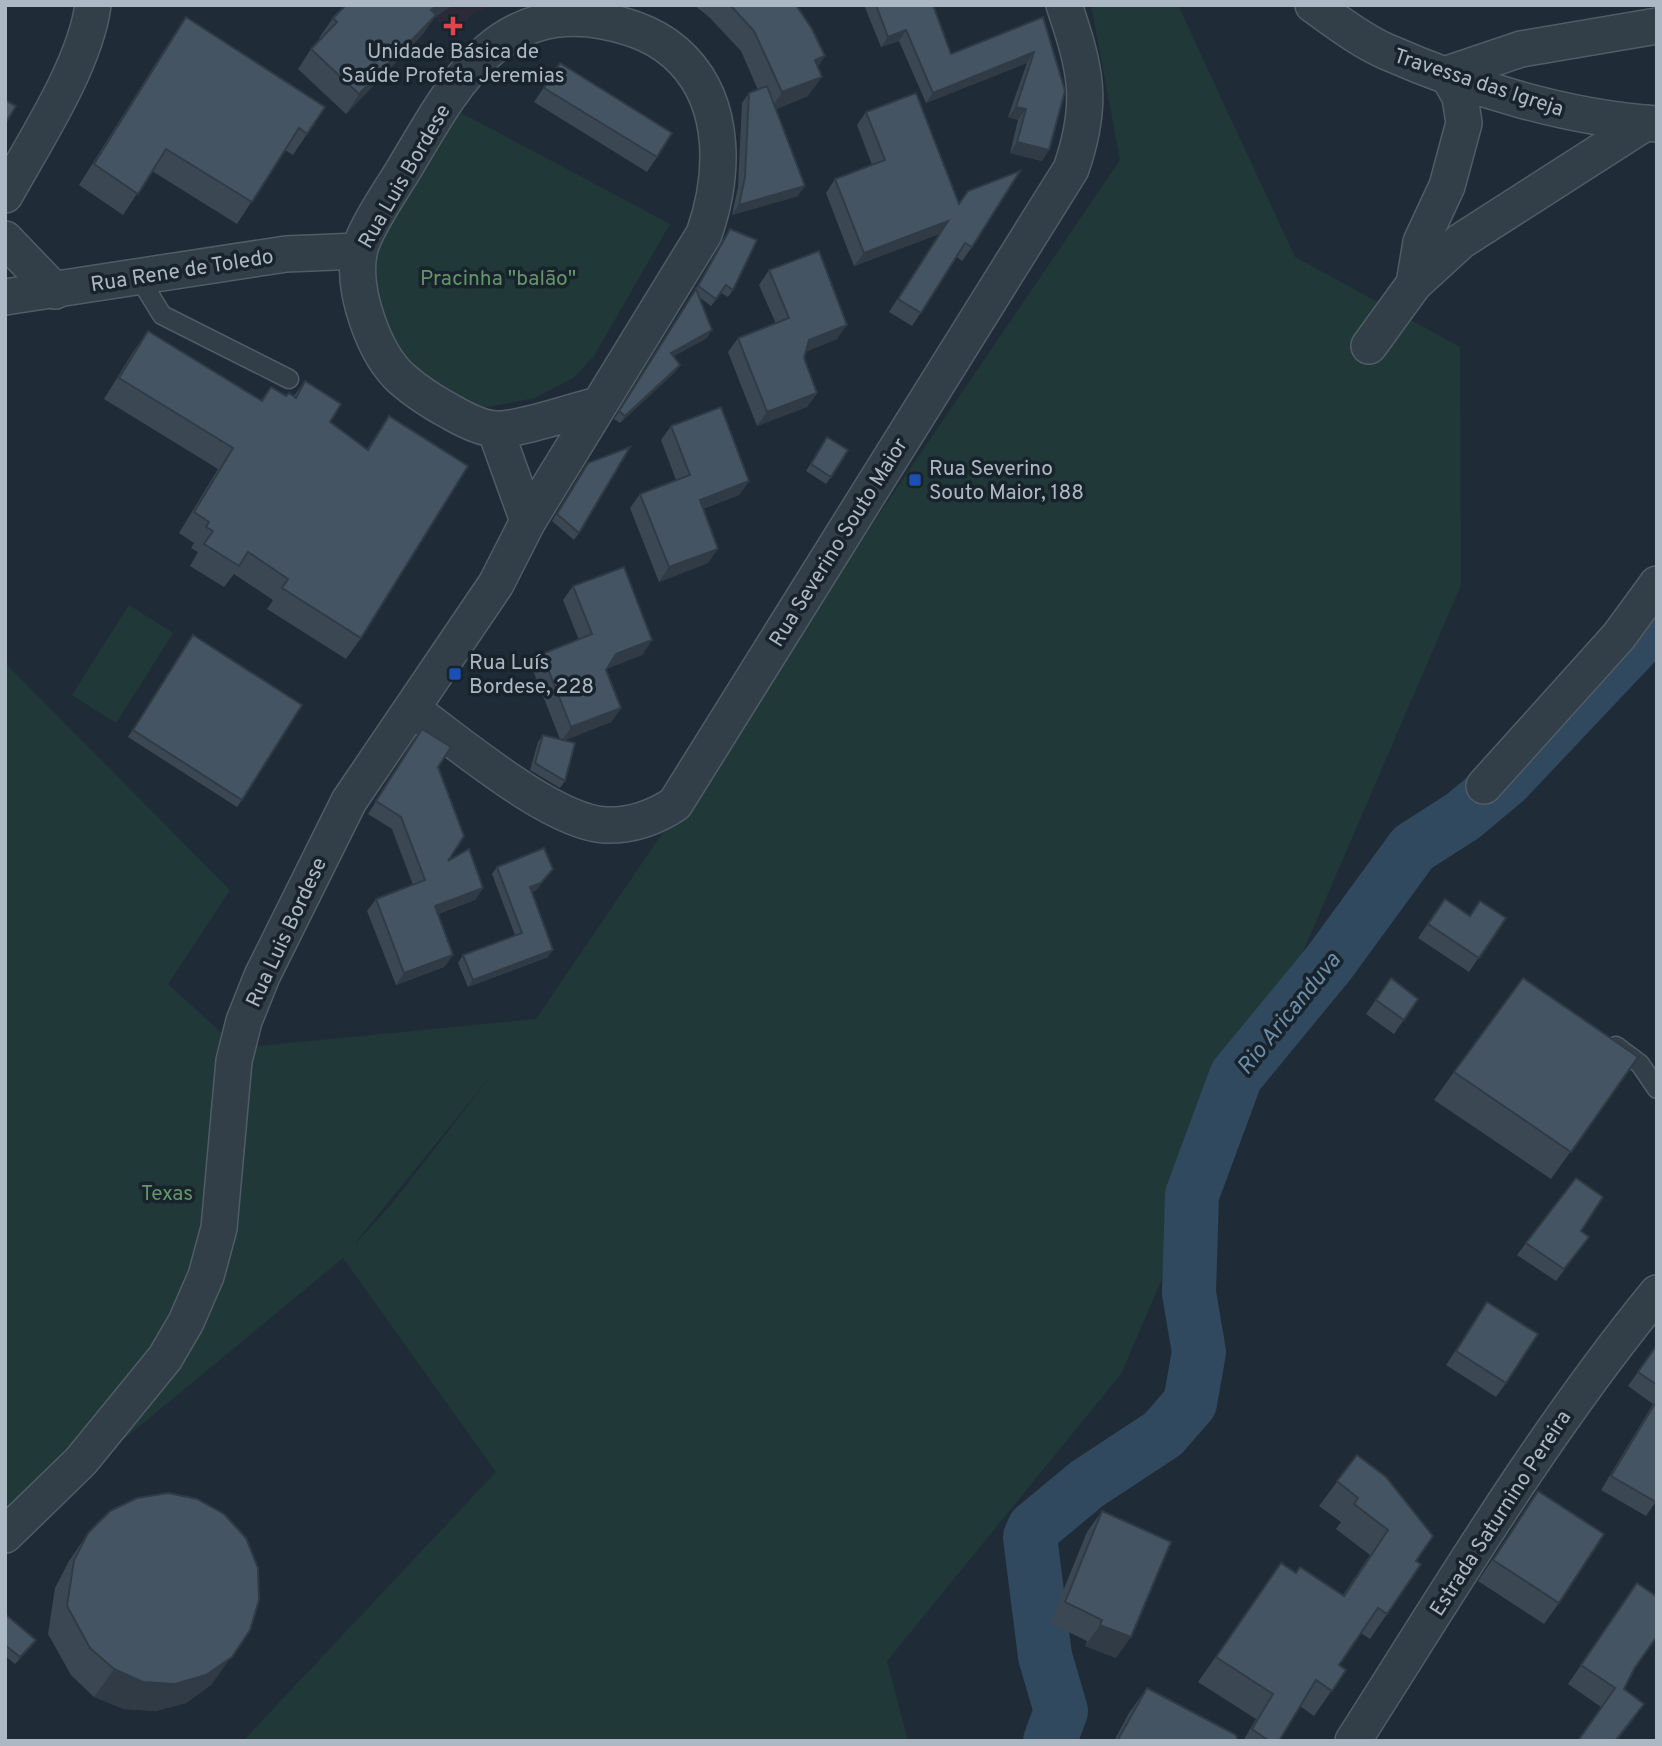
<svg xmlns="http://www.w3.org/2000/svg" width="1662" height="1746" font-family="Overpass,sans-serif">
<style>
.medical{fill:#2b2a39}
.green{fill:#213838;fill-rule:evenodd}
.lines{fill:none;stroke-linecap:round;stroke-linejoin:round}
.river{stroke:#30495e;stroke-width:54}
.service-casing{stroke:#505c66;stroke-width:21}
.minor-casing{stroke:#505c66;stroke-width:38}
.service{stroke:#323e48;stroke-width:18}
.minor{stroke:#323e48;stroke-width:35}
.wall{fill:#3b4854}
.shaded-wall{fill:#303b45}
.building{fill:#455462;stroke:#303b45;stroke-width:2}
.health-dot{fill:#e0444e;stroke:#18232c;stroke-width:2.5}
.transit-dot{fill:#1a4fb4;stroke:#18232c;stroke-width:2.5}
.labels{text-anchor:middle;stroke-width:7;stroke-linejoin:round;paint-order:stroke}
.poi-label{font-size:21px;fill:#acb9c5;stroke:#18232c;text-anchor:start}
.street-label{font-size:21px;fill:#acb9c5;stroke:#18232c}
.park-label{font-size:21px;fill:#639669;stroke:#18232c}
.water-label{font-size:23px;font-style:italic;fill:#6b8eaa;stroke:#18232c}
</style>
<rect width="100%" height="100%" fill="#1f2c37"/>
<!-- medical -->
<path class="medical" d="M421 5H491L470 16 454 36Z"/>
<!-- green -->
<g class="green">
<path d="M1091 5H1178L1295 257 1460 347 1461 585 1121 1374 887 1661 908 1741H243L496 1472 343 1258 15 1529 5 1543V663L230 890 168 984 238 1048 536 1019 1120 160ZM494 1072 391 1205 356 1243V1242Z"/>
<path d="M454 109 670 224 594 356 573 378 535 398 487 407 451 402 418 385 376 325 372 251Z"/>
<path d="M129 605 173 633 116 723 72 695Z"/>
</g>
<g class="lines">
<!-- river -->
<path class="river" d="M1050 1741 1061 1711 1045 1656 1030 1537 1034 1528 1087 1484 1163 1434 1190 1403 1199 1352 1189 1293 1192 1195 1236 1076 1329 963 1413 848 1463 816 1506 780 1643 635 1657 617"/>
<!-- service casing -->
<g class="service-casing">
<g id="service">
<path d="M138 276 162 315 289 379"/>
<path d="M1616 1046 1640 1064 1657 1089"/>
</g>
</g>
<!-- minor casing -->
<g class="minor-casing">
<g id="minor">
<path d="M1313 5C1336 21 1360 40 1385 51 1469 88 1566 118 1657 124"/>
<path d="M5 195C35 141 85 65 93 5"/>
<path d="M5 239 55 291"/>
<path d="M1414 284 1421 242 1447 186 1464 123 1460 97 1447 74 1521 49 1657 26"/>
<path d="M5 297 286 254 359 251"/>
<path d="M1369 346 1414 284 1461 241 1645 123"/>
<path d="M495 429 528 521"/>
<path d="M413 710C458 742 551 822 605 825 630 826 654 818 675 804L1071 169C1094 103 1086 70 1064 5"/>
<path d="M1484 786 1619 636 1657 584"/>
<path d="M5 1535 81 1461 165 1358 186 1322 206 1276 219 1228 234 1061 244 1021 262 976 349 801 496 584 528 521 704 234C724 177 727 106 683 60 661 37 634 27 603 21 494 2 452 89 404 169 392 189 362 232 359 253 352 291 374 354 402 379 417 392 434 403 451 412 463 419 481 428 495 429 518 431 573 411 598 405"/>
<path d="M1353 1741C1450 1589 1543 1432 1657 1293"/>
</g>
</g>
<!-- service -->
<use href="#service" class="service"/>
<!-- minor -->
<use href="#minor" class="minor"/>
</g>
<!-- wall -->
<g class="wall">
<path d="M346 5H452L434 18 422 35 346 114 298 69 311 49 321 39 319 38 333 18Z"/>
<path d="M694 5H796L825 56 818 66 808 96 776 109 798 196 732 215 738 187 742 103 749 93 758 90 741 51 709 17Z"/>
<path d="M864 5H933L951 54 1043 17 1042 161 1010 153 1018 120 1008 117 1027 63 926 103 899 41 881 47Z"/>
<path d="M186 17 307 134 293 155 285 150 237 224 152 171 123 215 79 185 171 39Z"/>
<path d="M560 63 657 157 647 172 534 102Z"/>
<path d="M866 112 972 247 962 261 957 257 912 326 889 312 939 234 854 266 826 193 835 179 872 165 857 125Z"/>
<path d="M730 229 733 290 728 297 721 293 711 306 699 297 707 338 674 356 680 365 675 372 620 423 614 419 693 293Z"/>
<path d="M769 270 837 339 805 352 804 358 817 393 807 407 757 426 728 352 738 338 776 324 759 285Z"/>
<path d="M148 331 261 400 271 387 286 396H294L305 381 330 422 367 449 389 416 361 638 346 659 267 609 273 600 234 574 224 587 190 566 198 552 191 548 194 543 179 533 218 469 104 399 133 352Z"/>
<path d="M671 426 749 481 739 495 703 509 708 563 659 582 630 508 640 494 676 480 661 440Z"/>
<path d="M827 437 831 477 826 484 806 471Z"/>
<path d="M588 463 579 533 574 540 552 521Z"/>
<path d="M573 586 652 640 642 655 608 668 606 670 621 708 611 722 564 740 565 781 560 788 530 770 538 742 543 735 560 739 532 668 542 654 579 640 563 600Z"/>
<path d="M188 642 242 800 237 807 128 737Z"/>
<path d="M422 729 438 767 448 861 483 888 475 900 438 914 453 955 444 967 396 985 367 911 376 899 413 885 392 829 368 814Z"/>
<path d="M497 867 548 876 536 890 532 892 548 957 468 987 458 963 463 955 515 935 492 874Z"/>
<path d="M1445 899 1470 916 1506 918 1469 972 1418 938Z"/>
<path d="M1391 978 1418 999 1394 1034 1366 1014Z"/>
<path d="M1638 1057 1551 1179 1434 1100 1454 1072Z"/>
<path d="M1581 1231 1589 1237 1556 1281 1517 1255 1526 1243Z"/>
<path d="M1487 1302 1506 1383 1496 1397 1446 1365Z"/>
<path d="M1657 1345V1500L1646 1516 1601 1490 1653 1404 1628 1386Z"/>
<path d="M1357 1455 1416 1561 1387 1614 1370 1639 1361 1633 1339 1665 1346 1670 1314 1716 1300 1706 1279 1741H1243L1256 1719 1198 1682 1281 1563 1296 1573 1343 1595 1370 1555 1336 1529 1341 1522 1319 1506Z"/>
<path d="M1538 1491 1559 1603 1544 1624 1478 1581Z"/>
<path d="M1102 1511 1116 1658 1085 1646 1087 1641 1050 1623 1087 1532Z"/>
<path d="M88 1533 212 1684 186 1703 156 1711 124 1709 94 1697 71 1675 48 1634 55 1588 69 1561Z"/>
<path d="M1637 1583 1634 1669 1624 1689 1644 1704 1630 1724 1601 1707 1568 1684Z"/>
<path d="M5 1614 36 1640 31 1647 15 1664 5 1656Z"/>
<path d="M1147 1688 1238 1741H1114L1129 1713Z"/>
</g>
<!-- shaded-wall -->
<g class="shaded-wall">
<path d="M438 5H452L434 18 422 35 346 114 359 94 431 10Z"/>
<path d="M906 30 899 41 881 47 888 37Z"/>
<path d="M1034 52 1027 63 926 103 933 93Z"/>
<path d="M825 56 811 76 815 60Z"/>
<path d="M822 77 808 96 769 112 782 92Z"/>
<path d="M1016 107 1026 109 1018 120 1008 117Z"/>
<path d="M1017 142 1049 150 1042 161 1010 153Z"/>
<path d="M805 186 798 196 732 215 739 205Z"/>
<path d="M948 221 939 234 854 266 864 253Z"/>
<path d="M847 325 837 339 799 354 809 340Z"/>
<path d="M712 330 707 338 666 360 671 353Z"/>
<path d="M680 365 675 372 620 423 625 416Z"/>
<path d="M817 393 807 407 757 426 767 412Z"/>
<path d="M749 481 739 495 690 514 700 500Z"/>
<path d="M718 549 708 563 659 582 669 567Z"/>
<path d="M652 640 642 655 606 669 616 654Z"/>
<path d="M621 708 611 722 561 742 571 727Z"/>
<path d="M553 869 536 890 525 894 530 887Z"/>
<path d="M483 888 475 900 426 918 435 906Z"/>
<path d="M553 950 548 957 468 987 473 980Z"/>
<path d="M453 955 444 967 396 985 404 973Z"/>
<path d="M1100 1625 1131 1637 1116 1658 1085 1646Z"/>
<path d="M250 1630 212 1684 186 1703 156 1711 124 1709 94 1697 114 1669Z"/>
<path d="M36 1640 31 1647 15 1664 20 1657Z"/>
<path d="M1644 1704 1630 1724 1617 1741H1615Z"/>
</g>
<!-- building -->
<g class="building">
<path d="M346 5H438L431 10 436 15 359 94 311 49 337 22 333 18Z"/>
<path d="M730 5H796L812 29 825 56 815 60 822 77 782 92 754 31Z"/>
<path d="M876 5H933L951 54 1043 17 1065 91 1049 150 1017 142 1026 109 1016 107 1034 52 933 93 906 30 888 37Z"/>
<path d="M186 17 325 107 307 134 299 128 252 202 166 149 138 194 94 164Z"/>
<path d="M560 63 672 133 657 157 544 88Z"/>
<path d="M767 86 805 186 739 205 745 177 749 93Z"/>
<path d="M916 93 959 204 968 191 1020 171 972 247 965 243 921 313 898 299 948 221 864 253 835 179 885 160 866 112Z"/>
<path d="M5 100 16 106 5 124Z"/>
<path d="M730 229 757 240 733 290 726 285 716 299 698 286Z"/>
<path d="M819 251 847 325 809 340 804 358 817 393 767 412 738 338 789 318 769 270Z"/>
<path d="M696 289 712 330 671 353 680 365 625 416 619 411Z"/>
<path d="M148 331 262 401 271 387 286 396 289 393 296 398 305 381 341 404 330 422 368 450 389 416 468 466 361 638 282 588 288 579 248 552 239 566 204 544 213 531 206 527 209 522 194 512 233 448 119 378Z"/>
<path d="M721 407 749 481 700 500 718 549 669 567 640 494 690 475 671 426Z"/>
<path d="M827 437 848 450 831 477 811 464Z"/>
<path d="M630 447 579 533 557 514 588 463Z"/>
<path d="M624 567 652 640 616 654 606 670 621 708 571 727 542 654 592 634 573 586Z"/>
<path d="M193 635 302 705 242 800 133 730Z"/>
<path d="M422 729 451 747 438 767 464 836 448 861 469 849 483 888 435 906 453 955 404 973 376 899 425 880 401 817 376 801Z"/>
<path d="M543 735 575 743 565 781 535 763Z"/>
<path d="M544 848 553 869 541 883 530 887 553 950 473 980 463 955 522 933 497 867Z"/>
<path d="M1445 899 1470 916 1480 901 1506 918 1479 958 1428 924Z"/>
<path d="M1391 978 1418 999 1404 1020 1376 1000Z"/>
<path d="M1523 978 1638 1057 1571 1152 1454 1072Z"/>
<path d="M1576 1178 1603 1197 1581 1231 1589 1237 1564 1269 1526 1243Z"/>
<path d="M1487 1302 1538 1334 1506 1383 1456 1351Z"/>
<path d="M1657 1345V1385L1638 1372Z"/>
<path d="M1657 1400V1500L1656 1502 1611 1476Z"/>
<path d="M1357 1455 1386 1477 1433 1536 1416 1561 1421 1564 1387 1614 1378 1608 1339 1665 1346 1670 1332 1691 1316 1680 1279 1741H1269L1252 1729 1273 1694 1216 1657 1281 1563 1296 1573 1300 1567 1344 1596 1388 1530 1354 1504 1358 1498 1337 1481Z"/>
<path d="M1538 1491 1604 1534 1559 1603 1493 1560Z"/>
<path d="M168 1493 197 1499 224 1514 246 1538 258 1568 259 1600 250 1630 232 1657 206 1675 175 1684 143 1682 114 1669 90 1648 67 1606 74 1560 88 1533 110 1511 137 1498Z"/>
<path d="M1102 1511 1171 1542 1131 1637 1100 1625 1102 1620 1065 1602Z"/>
<path d="M1637 1583 1657 1597V1636L1634 1669 1624 1689 1644 1704 1615 1741H1578L1615 1688 1581 1665Z"/>
<path d="M5 1614 36 1640 20 1657 5 1645Z"/>
<path d="M1147 1688 1236 1735 1238 1741H1117Z"/>
</g>
<!-- markers -->
<path class="health-dot" d="M449.5 15.5h7v7h7v7h-7v7h-7v-7h-7v-7h7z"/>
<g class="transit-dot">
<rect x="908" y="473" width="14" height="14" rx="3.5"/>
<rect x="448" y="667" width="14" height="14" rx="3.5"/>
</g>
<g class="labels">
<!-- poi labels -->
<g class="poi-label">
<text x="453" y="58" text-anchor="middle">Unidade Básica de<tspan x="453" dy="24">Saúde Profeta Jeremias</tspan></text>
<text x="929" y="475">Rua Severino<tspan x="929" dy="24">Souto Maior, 188</tspan></text>
<text x="469" y="669">Rua Luís<tspan x="469" dy="24">Bordese, 228</tspan></text>
</g>
<!-- street labels -->
<g class="street-label">
<text transform="translate(1479 82) rotate(18)" y="7">Travessa das Igreja</text>
<text transform="translate(404 176) rotate(-60)" y="7">Rua Luis Bordese</text>
<text transform="translate(182 270) rotate(-9)" y="7">Rua Rene de Toledo</text>
<text transform="translate(838 542) rotate(-58)" y="7">Rua Severino Souto Maior</text>
<text transform="translate(286 932) rotate(-65)" y="7">Rua Luis Bordese</text>
<text transform="translate(1500 1513) rotate(-57)" y="7">Estrada Saturnino Pereira</text>
</g>
<!-- park labels -->
<g class="park-label">
<text x="498" y="285">Pracinha "balão"</text>
<text x="167" y="1200">Texas</text>
</g>
<!-- water labels -->
<g class="water-label">
<text transform="translate(1288 1013) rotate(-51)" y="8">Rio Aricanduva</text>
</g>
</g>
<!-- border -->
<rect width="1662" height="1746" fill="none" stroke="#acb9c5" stroke-width="14"/>
</svg>
